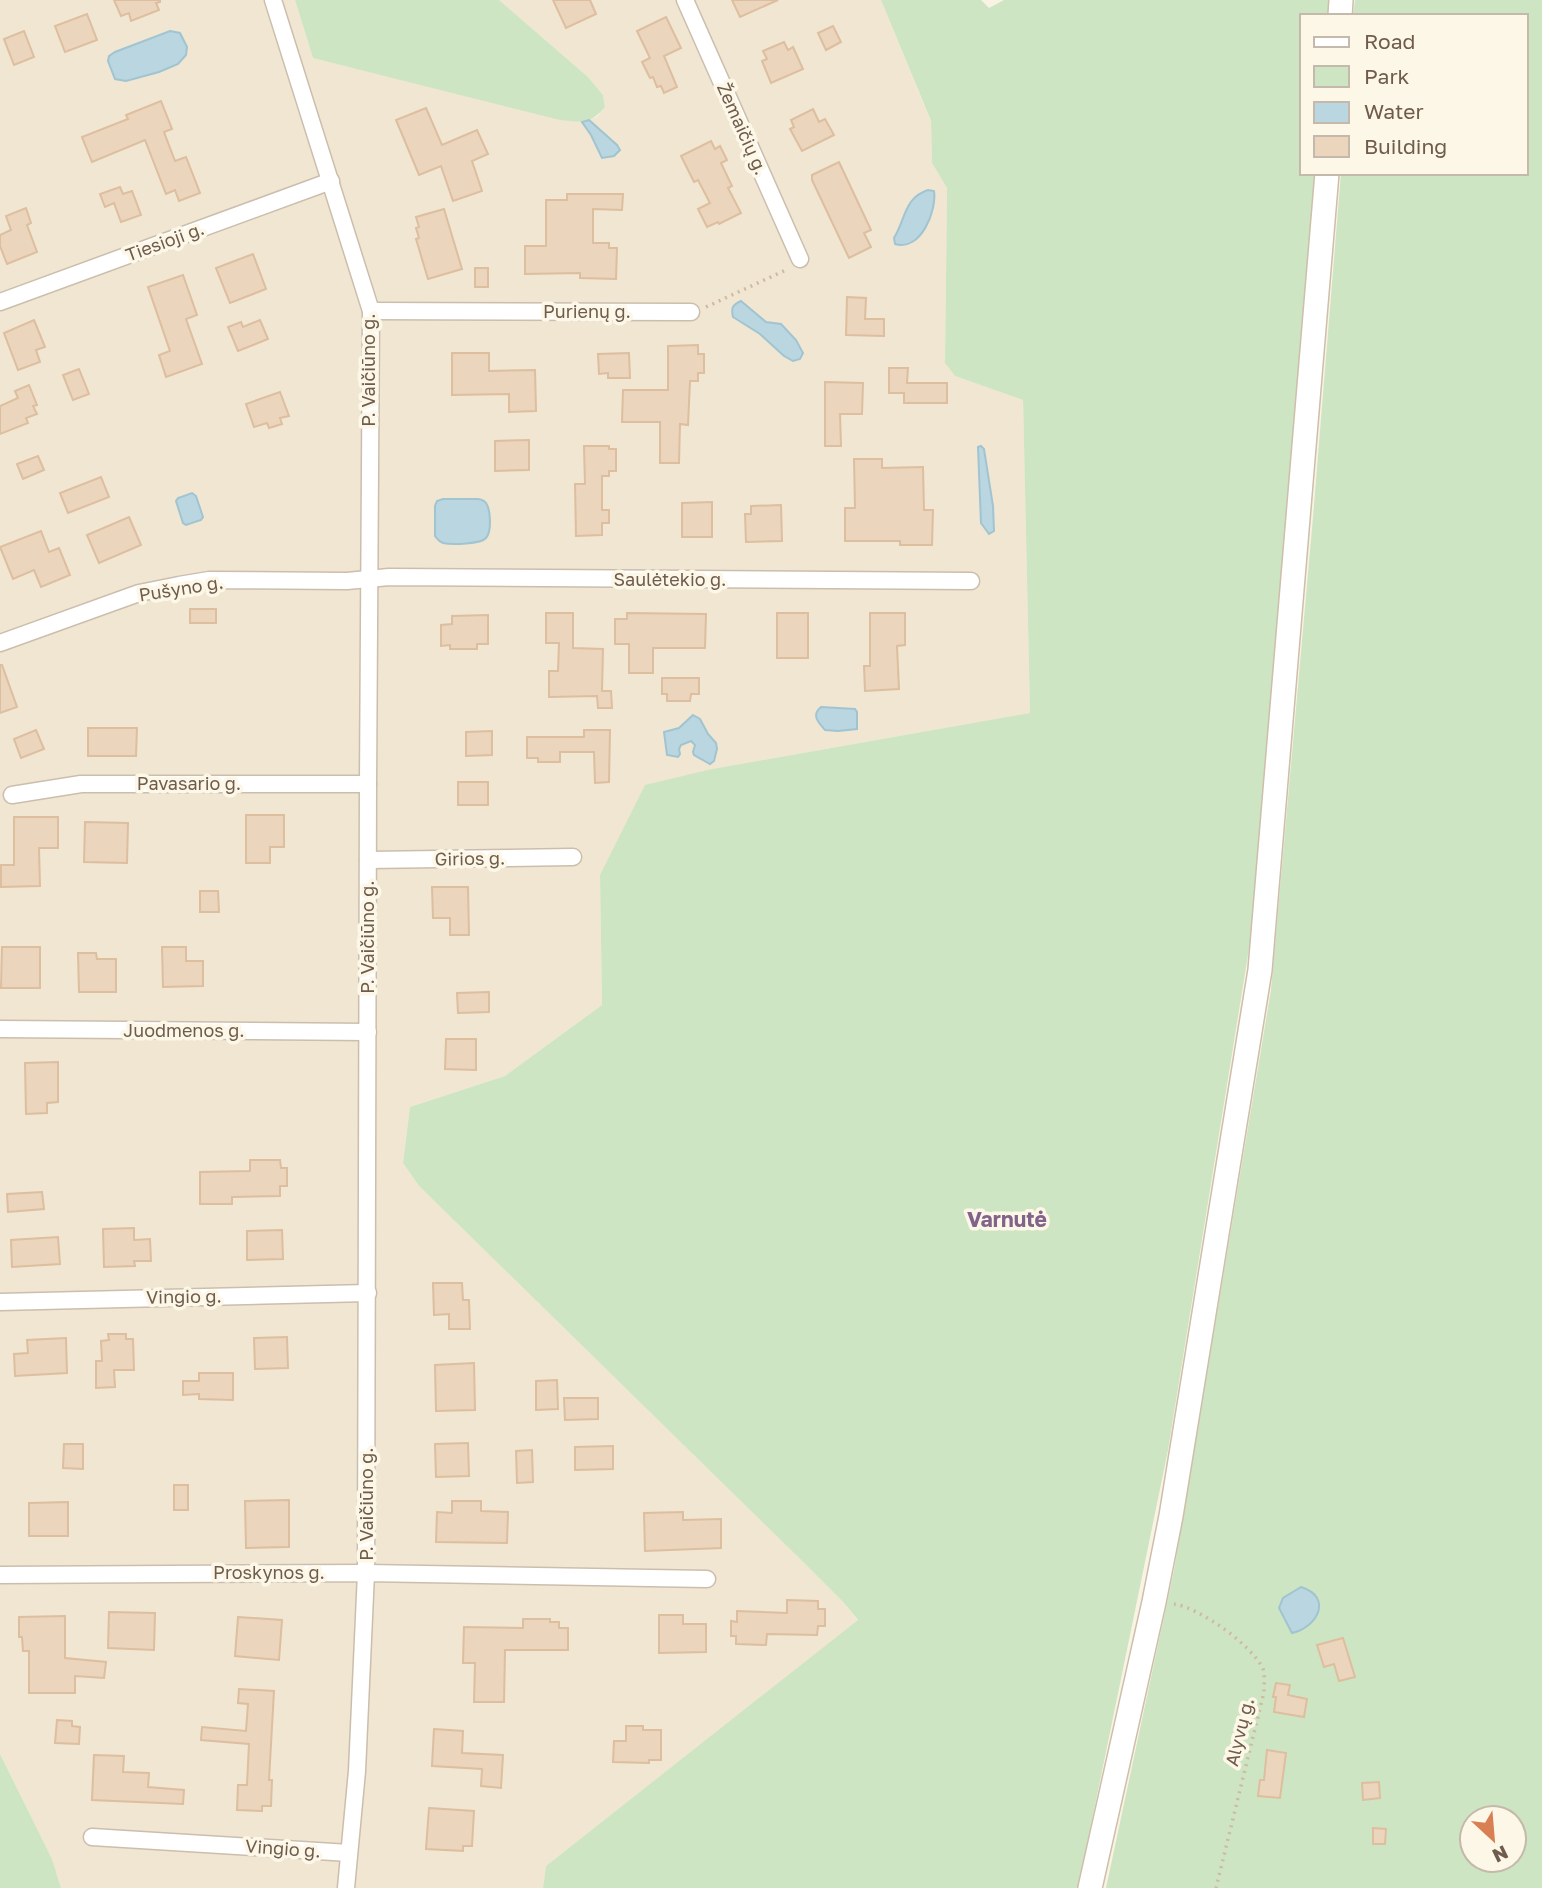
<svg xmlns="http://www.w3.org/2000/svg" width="1542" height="1888" font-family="'Golos Text',sans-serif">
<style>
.residential{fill:#f0e6d2}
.green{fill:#cde5c3;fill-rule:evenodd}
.water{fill:#bad6e1;stroke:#a1c4d1;stroke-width:2}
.building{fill:#ecd5bd;stroke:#ddbe9f;stroke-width:2}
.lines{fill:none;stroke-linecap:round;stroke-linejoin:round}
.street-casing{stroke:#ccbead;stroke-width:19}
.secondary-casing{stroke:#cebeab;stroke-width:26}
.path{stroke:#d0b9a1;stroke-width:3.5;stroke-dasharray:2 5;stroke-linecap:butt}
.street{stroke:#fff;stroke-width:16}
.secondary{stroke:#fff;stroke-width:23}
.labels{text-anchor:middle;stroke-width:7;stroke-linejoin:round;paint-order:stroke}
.street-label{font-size:18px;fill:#6f5c4c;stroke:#fdf7e8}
.quarter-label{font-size:21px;font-weight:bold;fill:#82648b;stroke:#fdf7e8}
</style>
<rect width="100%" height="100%" fill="#f9f3e3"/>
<!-- residential -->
<path class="residential" d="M0 0H295L313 58 582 122 597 117 605 107 603 95 588 77 499 0H881L931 122 932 163 947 188 945 363 955 376 1023 400 1030 713 712 769 600 875 602 1005 505 1076 410 1107 403 1163 419 1186 796 1555 844 1603 858 1621 546 1866 543 1888H61L52 1859 0 1754Z"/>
<!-- green -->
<g class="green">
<path d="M295 0H499L588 77 603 95 605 107C590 125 581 122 560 120L313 58Z"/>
<path d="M881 0H981L989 8 1004 0H1331L1330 16H1302V173H1316L1252 930 1168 1450 1078 1888H543L546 1866 858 1620 844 1603 796 1555 419 1186 403 1163 410 1107 505 1076 602 1005 600 875 645 785 712 769 1030 713 1023 400 955 376 945 363 947 188 932 163 931 121Z"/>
<path d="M1355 0H1542V1888H1106L1174 1570 1271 990 1313 517 1341 173H1526V16H1353ZM1472 1818H1514V1860H1472Z"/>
<path d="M0 1754 52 1859 61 1888H0Z"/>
</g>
<!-- water -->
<g class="water">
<path d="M170 31 180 33 187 47 186 55 178 64 159 72 126 81 115 79 108 61 109 56 115 52Z"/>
<path d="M589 120 617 145 620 150 614 156 602 158 591 135 582 122Z"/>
<path d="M928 190 934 191C937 210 921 252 895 244L894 238C906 218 904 198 928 190Z"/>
<path d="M741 301 766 322 781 324 796 340 803 353 800 359 793 361 784 356 760 334 733 317C731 308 732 305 741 301Z"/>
<path d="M981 446 984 449 993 506 994 531 989 534 981 523 978 447Z"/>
<path d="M192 493 196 496 203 517 201 520 186 525 183 523 176 501 178 498Z"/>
<path d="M443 499H478C480 499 482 500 484 501 491 506 492 531 486 538 481 544 452 545 443 543 438 541 438 540 435 536V506L437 501Z"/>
<path d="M821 707 855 709 857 712V729L838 731 825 730C818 722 811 715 821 707Z"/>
<path d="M693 715 700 719 708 734 716 743 717 749 714 761 710 764 694 755 693 752 695 745 691 741 681 745 679 749 680 754 678 757 667 755 664 732 679 728Z"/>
<path d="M1301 1587C1333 1597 1318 1627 1292 1633L1279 1608 1283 1598Z"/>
</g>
<!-- building -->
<g class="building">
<path d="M114 0H160V2L156 3 159 10 131 21 129 13 121 16Z"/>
<path d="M553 0H590L596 14 566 28Z"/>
<path d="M732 0H778L740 17Z"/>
<path d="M87 14 97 40 65 52 55 26Z"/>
<path d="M666 17 681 48 664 56 677 87 664 93 661 86 657 87 653 77 650 78 642 62 650 58 637 31Z"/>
<path d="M833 26 841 42 826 50 818 33Z"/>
<path d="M24 31 34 57 14 65 4 39Z"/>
<path d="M784 42 788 50 793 47 803 69 771 83 762 61 767 59 763 51Z"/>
<path d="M161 101 172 129 164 132 175 161 186 157 200 193 179 201 175 190 166 194 145 140 92 162 82 137 128 119 126 115Z"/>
<path d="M426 108 442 145 477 130 488 154 472 161 482 191 453 201 441 166 419 175 396 120Z"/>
<path d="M813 109 819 122 825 119 834 135 802 151 790 129 794 127 791 120Z"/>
<path d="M711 141 715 149 720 146 727 160 721 163 732 186 728 188 741 213 719 224 718 222 707 227 698 209 710 203 698 180 694 182 681 156Z"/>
<path d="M839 162 871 230 864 233 871 247 849 258 812 180V175Z"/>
<path d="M120 187 123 194 132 191 141 215 121 222 114 203 105 207 100 194Z"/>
<path d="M567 194H623L622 210 593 209V243H609V248H617L616 279 580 278V273L525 274V246H546V200H567Z"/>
<path d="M26 208 31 223 27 225 37 252 7 264 0 246V235L11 230 6 216Z"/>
<path d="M444 209 462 269 428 279 416 239 419 238 416 228 419 227 416 217Z"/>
<path d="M253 254 266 289 230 303 216 268Z"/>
<rect x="475" y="268" width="13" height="19"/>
<path d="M183 275 197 315 186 319 202 364 166 377 159 355 170 351 148 287Z"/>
<path d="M847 297 866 298 865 319H884V336L846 335Z"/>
<path d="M34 320 45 347 36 350 40 362 18 370 4 333Z"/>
<path d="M260 320 268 339 238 351 228 327 241 322 243 327Z"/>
<path d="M698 345V354H704V373H698V381H690L688 425 680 424 679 463H660V422H622L623 390H668V346Z"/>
<path d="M452 353H489V371L535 370 536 411 509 412V394L452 395Z"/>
<path d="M629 353 630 378H608V373L599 374 598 354Z"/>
<path d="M889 368H908L907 383H947V403H904V393H889Z"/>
<path d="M79 369 89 394 73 400 63 375Z"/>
<path d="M825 382 863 383 862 414H840L841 446H825Z"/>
<path d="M29 385 37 405 33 406 37 414 26 418 28 423 0 434V406L18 398 15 391Z"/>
<path d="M280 392 289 416 280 418 282 424 269 428 267 423 254 427 246 404Z"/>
<path d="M529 440V470L495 471V441Z"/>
<path d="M584 446H609V449H616V471H609V476H602V510H609V523H602V535L576 536 575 484H585Z"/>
<path d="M38 456 44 470 23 479 17 464Z"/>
<path d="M854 459H882V468L923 467 924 510H933L932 545H900V541H845V508H855Z"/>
<path d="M101 477 109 497 68 513 60 493Z"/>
<path d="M712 502V537H682V503Z"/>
<path d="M781 505 782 541 746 542 745 514H751V506Z"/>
<path d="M129 517 141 545 99 563 87 535Z"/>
<path d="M41 531 49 552 59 548 70 575 41 587 34 570 13 579 0 547Z"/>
<rect x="190" y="609" width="26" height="14"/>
<path d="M546 613H573V648L603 649 602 691H611L612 708H598L597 696 549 697V671H558L559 643H546Z"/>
<path d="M627 613 706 614 705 648H653V673H629V644H615V619H627Z"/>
<rect x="777" y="613" width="31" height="45"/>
<path d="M870 613H905V645L897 646 899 689 865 691 864 666H870Z"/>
<path d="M488 615V644H477V649H450V645L441 646V625L452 624V616Z"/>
<path d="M0 665H2L17 707 0 713Z"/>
<path d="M662 678H699V694H691L690 701H667V694H662Z"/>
<path d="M88 728H137L136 756H88Z"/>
<path d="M36 730 44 749 21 758 14 739Z"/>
<path d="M584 730H610L609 782 595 783 594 752H560V762H538V758H527V737H584Z"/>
<path d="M492 731V755L466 756V732Z"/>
<rect x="458" y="782" width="30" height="23"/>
<path d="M246 815H284V847H270V863H246Z"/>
<path d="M14 817H58V848H39L40 886 1 887V865H14Z"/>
<path d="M85 822 128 823 127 863 84 862Z"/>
<path d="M432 887H468L469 935H450V918H433Z"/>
<path d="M200 891H218L219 912H200Z"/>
<path d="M2 947H40V988H1Z"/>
<path d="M162 947H186V961H203V986L163 987Z"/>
<path d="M78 953H96L97 959H116V992H79Z"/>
<path d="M489 992V1012L458 1013 457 993Z"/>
<path d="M446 1039H476V1070L445 1069Z"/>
<path d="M58 1062V1102L47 1103V1113L26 1114 25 1063Z"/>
<path d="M250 1160H280L281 1168H287V1186H280V1196L232 1197V1204H200V1172L250 1171Z"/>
<path d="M42 1192 44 1209 8 1212 7 1194Z"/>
<path d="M134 1228V1240L150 1239 151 1261H134L135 1266 104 1267 103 1229Z"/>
<path d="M282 1230 283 1259 247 1260V1231Z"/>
<path d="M58 1237 60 1264 12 1267 11 1240Z"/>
<path d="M433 1283H462L463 1300H469L470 1329H449V1314L434 1315Z"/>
<path d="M108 1334H126V1339H133L134 1370H114L115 1387 96 1388V1361H102L101 1341 109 1340Z"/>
<path d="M287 1337 288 1368 255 1369 254 1338Z"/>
<path d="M66 1338 67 1373 15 1376 14 1354 28 1353 27 1340Z"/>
<path d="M474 1363 475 1410 436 1411 435 1365Z"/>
<path d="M199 1373H233V1400L199 1399V1394L183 1395V1381H199Z"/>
<path d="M557 1380 558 1409 536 1410V1381Z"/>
<path d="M564 1398H598V1419L565 1420Z"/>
<path d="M468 1443 469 1476 436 1477 435 1444Z"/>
<path d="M64 1444H83V1469L63 1468Z"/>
<path d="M613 1446V1469L575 1470V1447Z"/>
<path d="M532 1450 533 1482 517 1483 516 1451Z"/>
<rect x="174" y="1485" width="14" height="25"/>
<path d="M289 1500V1547L246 1548 245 1501Z"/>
<path d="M452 1501H481V1511L508 1512 507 1543 436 1542 437 1512 452 1513Z"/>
<path d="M68 1502V1536H29V1503Z"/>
<path d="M683 1512V1520L721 1519V1548L645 1551 644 1513Z"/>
<path d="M787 1600 818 1601V1609H825V1626H818L817 1635 767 1634 766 1645 736 1644V1636H731V1621L737 1622V1611L787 1613Z"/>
<path d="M109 1612 155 1613 154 1650 108 1648Z"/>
<path d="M659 1615H683V1624H706V1652L659 1653Z"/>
<path d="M65 1616V1658L106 1662 104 1678 75 1676V1693H29V1651H23L22 1637H19V1617Z"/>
<path d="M238 1617 282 1620 279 1660 235 1656Z"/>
<path d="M523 1619H550V1622H559V1628H568V1650H505L504 1702H474L475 1663H463L464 1627 523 1628Z"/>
<path d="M1343 1638 1355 1677 1339 1681 1334 1664 1324 1667 1317 1645Z"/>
<path d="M1276 1683 1290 1685 1288 1695 1307 1699 1304 1717 1274 1712 1276 1697H1273Z"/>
<path d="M239 1689 274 1691 269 1780H272L271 1806H262V1811L237 1810 238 1785H247L249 1744 201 1740 202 1727 246 1731 248 1704 238 1703Z"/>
<path d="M57 1720 72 1721V1726L80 1727 79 1744 55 1743Z"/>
<path d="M626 1726H643V1730H661V1760H649V1763L613 1762 614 1741H626Z"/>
<path d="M434 1729 463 1731 462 1753 503 1755 501 1788 481 1786 482 1769 432 1766Z"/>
<path d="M1267 1750 1286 1753 1280 1798 1258 1796 1260 1780H1264Z"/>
<path d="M94 1755 124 1756 123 1772 149 1773 148 1787 184 1790 183 1804 92 1800Z"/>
<path d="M1379 1782 1380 1798 1363 1800 1362 1783Z"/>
<path d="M429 1808 474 1811 472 1846H463V1851L426 1849Z"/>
<path d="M1373 1828 1386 1829 1385 1844H1373Z"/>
</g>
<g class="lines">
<!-- street casing -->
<g class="street-casing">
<g id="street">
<path d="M273 0 371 311 368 784 366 1573 357 1771 346 1888"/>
<path d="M685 0 800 259"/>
<path d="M0 302 331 181"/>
<path d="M371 311 691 312"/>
<path d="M0 643 139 593 179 585 209 580 347 581 389 577 971 581"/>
<path d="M12 795 81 784H368"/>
<path d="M368 860 573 857"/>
<path d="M0 1029 368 1032"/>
<path d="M0 1302 368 1293"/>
<path d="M0 1575 366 1573 707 1579"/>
<path d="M92 1837 349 1853"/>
</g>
</g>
<!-- secondary casing -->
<g class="secondary-casing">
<g id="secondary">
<path d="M1340 16 1341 0"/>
<path d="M1090 1888 1154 1602 1171 1516 1260 970 1327 173"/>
</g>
</g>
<!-- path -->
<g class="path">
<path d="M706 307 788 269"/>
<path d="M1174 1604C1200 1608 1252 1645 1263 1669 1265 1676 1264 1685 1264 1692L1216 1888"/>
</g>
<!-- street -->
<use href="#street" class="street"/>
<!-- secondary -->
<use href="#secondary" class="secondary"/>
</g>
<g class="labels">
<!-- street labels -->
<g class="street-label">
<text transform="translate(742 129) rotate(66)" y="6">Žemaičių g.</text>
<text transform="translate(165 242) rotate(-20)" y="6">Tiesioji g.</text>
<text x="587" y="318">Purienų g.</text>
<text transform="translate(369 370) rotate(-90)" y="6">P. Vaičiūno g.</text>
<text x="670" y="586">Saulėtekio g.</text>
<text transform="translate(181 589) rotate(-9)" y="6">Pušyno g.</text>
<text x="189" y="790">Pavasario g.</text>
<text transform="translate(470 859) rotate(-1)" y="6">Girios g.</text>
<text transform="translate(368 937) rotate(-90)" y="6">P. Vaičiūno g.</text>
<text x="184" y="1037">Juodmenos g.</text>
<text transform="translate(184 1297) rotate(-1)" y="6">Vingio g.</text>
<text transform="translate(367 1504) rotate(-90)" y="6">P. Vaičiūno g.</text>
<text x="269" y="1579">Proskynos g.</text>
<text transform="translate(1240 1732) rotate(-76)" y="6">Alyvų g.</text>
<text transform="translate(283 1849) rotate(4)" y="6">Vingio g.</text>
</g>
<!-- quarter labels -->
<g class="quarter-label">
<text x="1007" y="1227">Varnutė</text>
</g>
</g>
<!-- legend -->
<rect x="1300" y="14" width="228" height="161" fill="#fdf7e8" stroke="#c4b9aa" stroke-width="2"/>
<rect x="1314" y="37" width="35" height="10" fill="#ffffff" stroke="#c4b9aa" stroke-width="2"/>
<text x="1364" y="49" font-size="21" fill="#6f5c4c">Road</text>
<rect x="1314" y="66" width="35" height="21" fill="#cde5c3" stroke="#c4b9aa" stroke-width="2"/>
<text x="1364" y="84" font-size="21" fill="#6f5c4c">Park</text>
<rect x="1314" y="102" width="35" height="21" fill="#bad6e1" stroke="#c4b9aa" stroke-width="2"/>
<text x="1364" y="119" font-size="21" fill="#6f5c4c">Water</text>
<rect x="1314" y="136" width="35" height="21" fill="#ecd5bd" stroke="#c4b9aa" stroke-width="2"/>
<text x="1364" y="154" font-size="21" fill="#6f5c4c">Building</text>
<!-- north arrow -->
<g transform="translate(1493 1839) rotate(154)"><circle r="33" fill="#fdf7e8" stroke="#c4b9aa" stroke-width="2"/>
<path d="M0-5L12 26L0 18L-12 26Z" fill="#d88053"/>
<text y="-10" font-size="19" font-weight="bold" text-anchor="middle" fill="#6f5c4c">N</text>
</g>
</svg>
